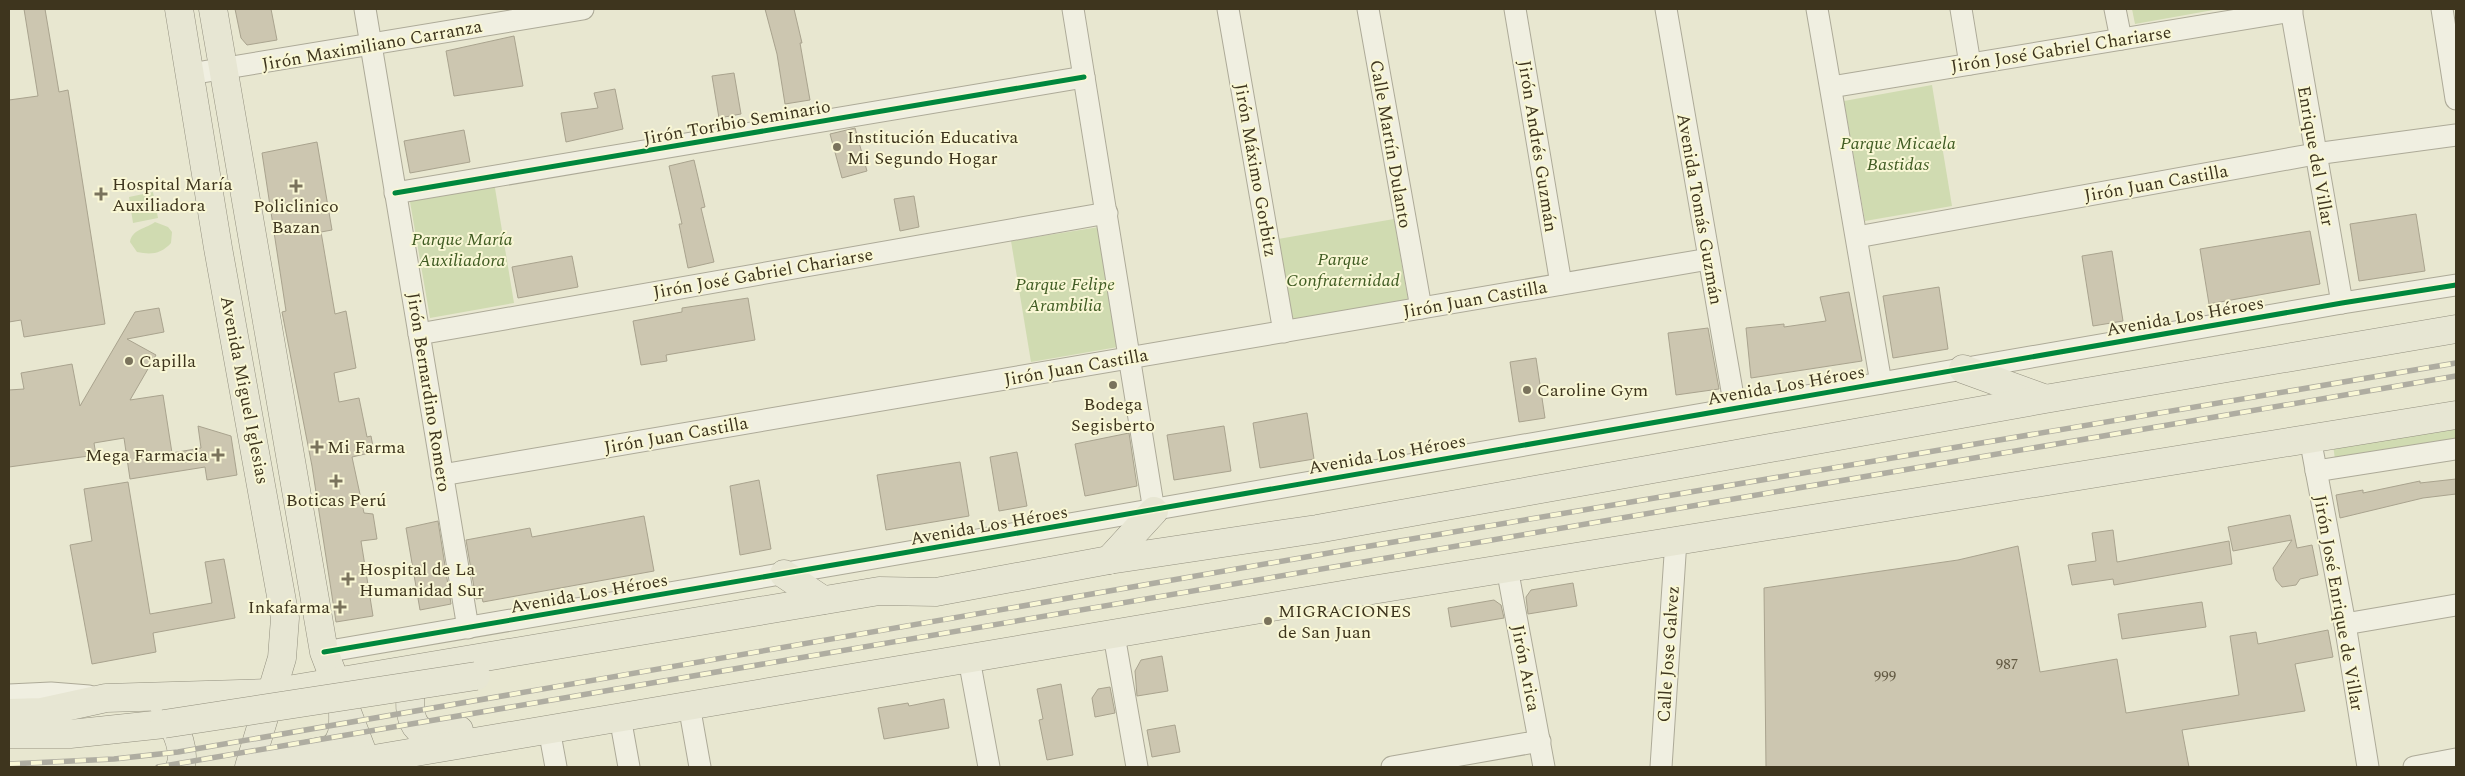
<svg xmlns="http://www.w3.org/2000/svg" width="2465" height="776" font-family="Spectral,serif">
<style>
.green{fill:#d0dbb1}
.building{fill:#ccc6b0;stroke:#a9a38e}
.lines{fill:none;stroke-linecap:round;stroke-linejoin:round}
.minor-casing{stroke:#adaa98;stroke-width:23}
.major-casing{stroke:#93907f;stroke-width:29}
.minor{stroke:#f0efe1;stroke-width:21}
.major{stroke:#e7e6d3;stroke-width:28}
.rail-casing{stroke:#afada1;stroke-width:5.5}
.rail{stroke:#f9f7d5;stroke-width:4;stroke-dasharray:11;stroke-linecap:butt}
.major-bridge-casing{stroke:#93907f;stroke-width:29;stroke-linecap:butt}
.major-bridge{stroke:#e7e6d3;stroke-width:28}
.cycleway-casing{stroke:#f9f7d5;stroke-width:8}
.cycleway{stroke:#00873e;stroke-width:5}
.poi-dot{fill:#7a735c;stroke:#f9f7d5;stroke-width:2}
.labels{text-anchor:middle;stroke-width:4;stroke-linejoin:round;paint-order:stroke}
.number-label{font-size:15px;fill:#625942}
.street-label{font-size:18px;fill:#3e351e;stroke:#f9f7d5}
.poi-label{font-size:18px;fill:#3e351e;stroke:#f9f7d5;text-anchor:start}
.park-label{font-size:18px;font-style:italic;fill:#405c23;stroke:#f9f7d5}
</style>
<rect width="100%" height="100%" fill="#e8e7d0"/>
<!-- green -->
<g class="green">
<path d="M2132 9H2219L2135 24Z"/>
<path d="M1932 85 1952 206 1865 221 1844 101Z"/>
<path d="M494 182 514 303 430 318 409 196Z"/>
<path d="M153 192 158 218 133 223 129 197Z"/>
<path d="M1394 219 1408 300 1292 320 1278 239Z"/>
<path d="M155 222 168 227 172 232 171 243C161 254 151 255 137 252L130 242C132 229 146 229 155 222Z"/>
<path d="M1099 227 1118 347 1031 362 1011 241Z"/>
<path d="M2456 425V441L2335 460 2333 444Z"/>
</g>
<!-- building -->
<g class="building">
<path d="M24 9H45L59 92 68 90 105 324 24 337 21 320 9 322V100L38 96Z"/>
<path d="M235 9H271L277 40 247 45 241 38Z"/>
<path d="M765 9H794L802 43H800L810 100 785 104 777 54Z"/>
<path d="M514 36 523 86 454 96 446 51Z"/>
<path d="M734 73 741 114 719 118 712 76Z"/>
<path d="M615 89 623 129 566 142 561 113 598 108 594 93Z"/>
<path d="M855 128 867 171 842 178 830 134Z"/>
<path d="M464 130 470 162 410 173 404 141Z"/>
<path d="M317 142 332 230 321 232 335 314 346 311 356 368 334 373 339 402 359 398 367 437 371 436 374 452 352 457 364 513 373 514 377 539 361 541 373 616 336 622 312 466 282 312 286 311 262 153Z"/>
<path d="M694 160 705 207 701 208 714 262 688 268 679 224H682L669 166Z"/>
<path d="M914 196 919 227 900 231 894 199Z"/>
<path d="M2416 214 2425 271 2359 281 2350 224Z"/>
<path d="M2310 231 2320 284 2209 304 2200 249Z"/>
<path d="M2112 251 2123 321 2093 326 2082 256Z"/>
<path d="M572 256 578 287 518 298 512 267Z"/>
<path d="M1939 287 1948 349 1893 358 1883 296Z"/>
<path d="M1849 292 1862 361 1751 378 1746 328 1784 324V327L1826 321 1820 297Z"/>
<path d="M748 298 755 340 666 355 667 361 641 365 633 321 682 312V308Z"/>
<path d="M159 308 164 332 127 339 156 355 130 400 163 395 172 453 201 448 198 426 231 436 237 475 207 480 205 467 130 479 124 438 94 443 96 455 9 467V390L24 389 21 373 72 364 80 406 135 312Z"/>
<path d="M1708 328 1719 389 1676 395 1668 333Z"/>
<path d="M1536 358 1545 418 1519 422 1510 362Z"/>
<path d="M1307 413 1314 459 1260 468 1253 423Z"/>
<path d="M1224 426 1231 471 1174 480 1167 435Z"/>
<path d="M1129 433 1137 486 1085 496 1075 444Z"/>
<path d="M1017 452 1027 506 999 511 990 457Z"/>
<path d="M960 462 969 516 886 530 877 475Z"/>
<path d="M2456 479V494L2423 498 2340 518 2336 495 2363 490V493L2420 481V483Z"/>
<path d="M759 480 771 549 740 555 730 486Z"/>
<path d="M128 482 150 614 212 603 205 562 224 559 235 618 153 633 156 652 92 664 70 545 92 541 84 489Z"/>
<path d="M2290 515 2297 548 2312 545 2318 575 2300 579 2296 585 2282 587 2276 580 2273 568 2292 540 2233 551 2228 527Z"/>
<path d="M644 516 654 571 483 602 482 598 476 599 466 540 530 528 532 537Z"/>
<path d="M438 521 451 604 420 610 406 528Z"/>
<path d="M2113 530 2117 562 2229 541 2232 564 2114 585 2113 579 2072 585 2068 565 2096 561 2092 533Z"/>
<path d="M2018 546 2040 672 2117 659 2126 713 2239 695 2230 636 2256 632 2258 644 2328 630 2333 657 2295 664 2305 711 2182 730 2189 767H1766L1764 588 1958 560Z"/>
<path d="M1573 583 1577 606 1528 614 1526 597 1531 590Z"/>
<path d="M1494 600 1501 605 1504 618 1451 627 1448 608Z"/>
<path d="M2202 602 2206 627 2122 639 2118 614Z"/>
<path d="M1162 656 1168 691 1137 696 1135 671 1141 660Z"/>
<path d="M1061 684 1073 755 1047 760 1039 720 1043 719 1037 689Z"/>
<path d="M1110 687 1115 713 1095 717 1092 698 1098 689Z"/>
<path d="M944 699 949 728 884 739 878 708 908 703 909 706Z"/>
<path d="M1175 725 1180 752 1152 757 1147 730Z"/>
</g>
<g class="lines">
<!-- minor casing -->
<g class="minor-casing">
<g id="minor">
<path d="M365 9 468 628"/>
<path d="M1073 9 1154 511"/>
<path d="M1228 9 1284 332"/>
<path d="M1368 9 1421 308"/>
<path d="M1515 9 1561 284"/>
<path d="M1666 9 1735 408"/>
<path d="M1817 9 1881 383"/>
<path d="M1961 9 1970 64"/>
<path d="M2115 9 2121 39"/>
<path d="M2291 9 2342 303"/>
<path d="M2442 9 2456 99"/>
<path d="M190 74 583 9"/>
<path d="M1831 87 2292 11"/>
<path d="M395 193 1084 77"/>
<path d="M1857 237 2315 154 2456 135"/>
<path d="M419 334 1107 213"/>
<path d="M2310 438 2345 624 2368 767"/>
<path d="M2316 471 2456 449"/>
<path d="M442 475 1709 259"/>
<path d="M1507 568 1544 767"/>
<path d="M2345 624 2456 605"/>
<path d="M1114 635 1137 767"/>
<path d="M324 652C997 538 1669 420 2342 303L2456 285"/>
<path d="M969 659 989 767"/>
<path d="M9 695 51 693 89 696"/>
<path d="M689 705 700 767"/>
<path d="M620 717 629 767"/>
<path d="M549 729 556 767"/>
<path d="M1392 767 1540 741"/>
<path d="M1661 767 1676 540"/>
<path d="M2414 767 2456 759"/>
</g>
</g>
<!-- major casing -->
<g class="major-casing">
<g id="major">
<path d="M179 9 218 248 285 618 282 658 249 767"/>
<path d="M213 9 324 652 368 767"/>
<path d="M1963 369 2043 398"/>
<path d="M1109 560 1154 511"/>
<path d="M784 574 823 600"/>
<path d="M415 670C410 689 402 731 431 734 439 735 450 732 459 730"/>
<path d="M163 703C170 720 188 748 180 767"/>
<path d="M9 713 42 712 106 698 270 693 879 591 936 592 1109 560 1317 529 2045 399 2456 329"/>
<path d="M9 734H70L164 724"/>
<path d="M262 767 266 763 332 749C345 739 343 725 343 709"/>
<path d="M327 767 1372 590 2456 415"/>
</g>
</g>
<!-- minor -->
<use href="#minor" class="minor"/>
<!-- major -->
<use href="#major" class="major"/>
<!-- rail casing -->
<g class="rail-casing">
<g id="rail">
<path d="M9 764 114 759 178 752 1352 549 2456 363"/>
<path d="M158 767 2456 376"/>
</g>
</g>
<!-- rail -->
<use href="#rail" class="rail"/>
<!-- major-bridge casing -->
<g class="major-bridge-casing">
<path id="major-bridge" d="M164 724 476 676"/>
</g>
<!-- major-bridge -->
<use href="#major-bridge" class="major-bridge"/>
<!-- cycleway casing -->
<g class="cycleway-casing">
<g id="cycleway">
<path d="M395 193 1084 77"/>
<path d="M324 652C997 538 1669 420 2342 303L2456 285"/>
</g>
</g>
<!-- cycleway -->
<use href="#cycleway" class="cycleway"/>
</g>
<!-- markers -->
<g class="poi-dot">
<circle cx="837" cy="147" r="5"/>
<path d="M293.5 178.5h5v5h5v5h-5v5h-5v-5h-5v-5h5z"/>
<path d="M98.5 186.5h5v5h5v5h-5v5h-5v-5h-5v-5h5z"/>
<circle cx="129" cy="361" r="5"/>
<circle cx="1113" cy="385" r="5"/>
<circle cx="1527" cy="390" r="5"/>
<path d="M314.5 439.5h5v5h5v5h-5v5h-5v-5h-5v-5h5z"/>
<path d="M215.5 447.5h5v5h5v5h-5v5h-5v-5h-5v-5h5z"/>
<path d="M333.5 473.5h5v5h5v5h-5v5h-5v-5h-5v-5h5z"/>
<path d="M345.5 571.5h5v5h5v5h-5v5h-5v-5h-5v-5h5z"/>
<path d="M337.5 599.5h5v5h5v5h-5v5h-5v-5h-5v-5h5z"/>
<circle cx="1268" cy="621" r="5"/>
</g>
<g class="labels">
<!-- number labels -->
<g class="number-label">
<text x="2007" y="669">987</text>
<text x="1885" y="681">999</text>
</g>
<!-- street labels -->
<g class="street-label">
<text transform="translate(372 45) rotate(-10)" y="6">Jirón Maximiliano Carranza</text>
<text transform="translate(2061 49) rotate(-9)" y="6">Jirón José Gabriel Chariarse</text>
<text transform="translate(737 122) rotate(-10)" y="6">Jirón Toribio Seminario</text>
<text transform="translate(1391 144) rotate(80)" y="6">Calle Martín Dulanto</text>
<text transform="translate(1538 146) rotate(81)" y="6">Jirón Andrés Guzmán</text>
<text transform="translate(2316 156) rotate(80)" y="6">Enrique del Villar</text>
<text transform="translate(1256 170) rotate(80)" y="6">Jirón Máximo Gorbitz</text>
<text transform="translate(2156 183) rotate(-10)" y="6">Jirón Juan Castilla</text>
<text transform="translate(1700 209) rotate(80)" y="6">Avenida Tomás Guzmán</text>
<text transform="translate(763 273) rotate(-10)" y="6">Jirón José Gabriel Chariarse</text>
<text transform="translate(1475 299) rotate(-10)" y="6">Jirón Juan Castilla</text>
<text transform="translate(2185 316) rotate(-10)" y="6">Avenida Los Héroes</text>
<text transform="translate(1076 367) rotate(-10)" y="6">Jirón Juan Castilla</text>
<text transform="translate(1786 385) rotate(-10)" y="6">Avenida Los Héroes</text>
<text transform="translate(245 390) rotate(79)" y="6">Avenida Miguel Iglesias</text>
<text transform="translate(429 392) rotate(81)" y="6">Jirón Bernardino Romero</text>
<text transform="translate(676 435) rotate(-10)" y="6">Jirón Juan Castilla</text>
<text transform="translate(1387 454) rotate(-10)" y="6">Avenida Los Héroes</text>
<text transform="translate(989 525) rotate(-10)" y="6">Avenida Los Héroes</text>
<text transform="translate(589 593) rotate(-10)" y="6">Avenida Los Héroes</text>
<text transform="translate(2339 603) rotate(80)" y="6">Jirón José Enrique de Villar</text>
<text transform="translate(1668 654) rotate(-86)" y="6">Calle Jose Galvez</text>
<text transform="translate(1526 668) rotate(79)" y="6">Jirón Arica</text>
</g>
<!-- poi labels -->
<g class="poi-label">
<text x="847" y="143">Institución Educativa<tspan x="847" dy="21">Mi Segundo Hogar</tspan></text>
<text x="112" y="190">Hospital María<tspan x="112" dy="21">Auxiliadora</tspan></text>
<text x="296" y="212" text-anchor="middle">Policlinico<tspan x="296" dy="21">Bazan</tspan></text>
<text x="139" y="367">Capilla</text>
<text x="1537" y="396">Caroline Gym</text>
<text x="1113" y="410" text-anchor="middle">Bodega<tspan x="1113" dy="21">Segisberto</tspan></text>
<text x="327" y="453">Mi Farma</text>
<text x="208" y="461" text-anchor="end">Mega Farmacia</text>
<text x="336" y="506" text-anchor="middle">Boticas Perú</text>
<text x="359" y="575">Hospital de La<tspan x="359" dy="21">Humanidad Sur</tspan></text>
<text x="330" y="613" text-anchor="end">Inkafarma</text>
<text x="1278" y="617">MIGRACIONES<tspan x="1278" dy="21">de San Juan</tspan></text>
</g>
<!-- park labels -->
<g class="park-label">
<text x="1898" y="149">Parque Micaela<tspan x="1898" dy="21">Bastidas</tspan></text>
<text x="462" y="245">Parque María<tspan x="462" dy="21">Auxiliadora</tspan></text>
<text x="1343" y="265">Parque<tspan x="1343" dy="21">Confraternidad</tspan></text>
<text x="1065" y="290">Parque Felipe<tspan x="1065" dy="21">Arambilia</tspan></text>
</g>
</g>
<!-- border -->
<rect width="2465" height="776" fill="none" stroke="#3e351e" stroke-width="20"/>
</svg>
